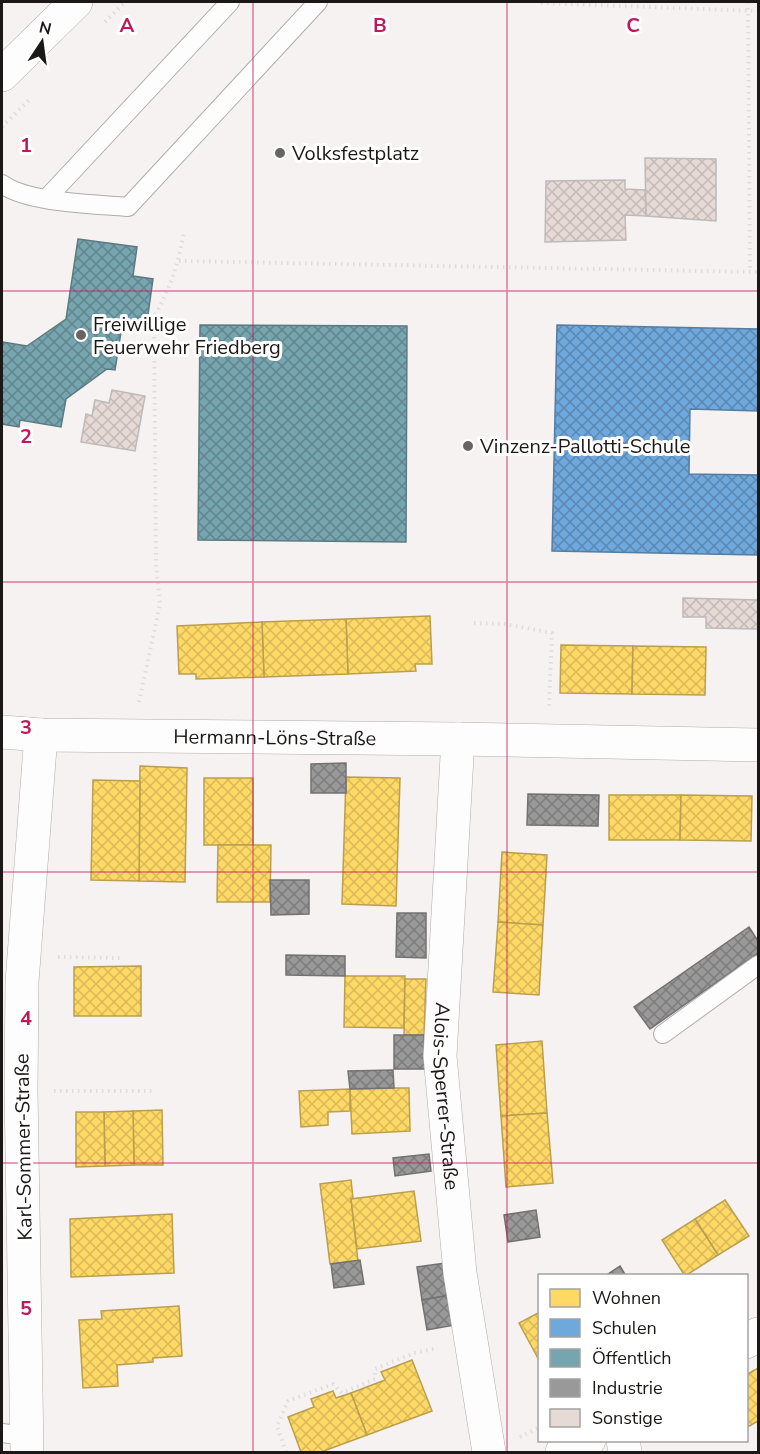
<svg xmlns="http://www.w3.org/2000/svg" width="760" height="1454" font-family="'Nunito Sans',sans-serif">
<style>
.homes{fill:url(#homes-cross-hatch);stroke:#bb9f4e;stroke-width:1.5}
.schools{fill:url(#schools-cross-hatch);stroke:#567da1;stroke-width:1.5}
.public{fill:url(#public-cross-hatch);stroke:#5b7b81;stroke-width:1.5}
.industry{fill:url(#industry-cross-hatch);stroke:#737272;stroke-width:1.5}
.building{fill:url(#building-cross-hatch);stroke:#bdbab9;stroke-width:1.5}
.lines{fill:none;stroke-linecap:round;stroke-linejoin:round}
.service-casing{stroke:#afacab;stroke-width:20}
.minor-casing{stroke:#afacab;stroke-width:34}
.secondary-casing{stroke:#afacab;stroke-width:34}
.path{stroke:#dedddc;stroke-width:4;stroke-dasharray:1.5 4.5;stroke-linecap:butt}
.service{stroke:#fefdfd;stroke-width:18}
.minor{stroke:#fefdfd;stroke-width:33}
.secondary{stroke:#fefdfd;stroke-width:33}
.grid{fill:none;stroke:#c2185b;stroke-width:1.5;stroke-opacity:0.55}
.poi-dot{fill:#686463;stroke:#fff;stroke-width:2}
.labels{text-anchor:middle;stroke-width:6;stroke-linejoin:round;paint-order:stroke}
.poi-label{font-size:20px;fill:#1b1817;stroke:#fff;text-anchor:start}
.street-label{font-size:20px;fill:#1b1817;stroke:#fff}
.grid-label{font-size:20px;text-anchor:middle;font-weight:bold;fill:#c2185b;stroke:#fff;stroke-width:6;stroke-linejoin:round;paint-order:stroke}
</style>
<defs>
<pattern id="homes-cross-hatch" width="8" height="8" patternUnits="userSpaceOnUse" patternTransform="scale(1.5)"><rect width="8" height="8" fill="#ffd966"/><path d="M0 0l8 8M0 8l8-8" fill="none" stroke="#daba58"/></pattern>
<pattern id="schools-cross-hatch" width="8" height="8" patternUnits="userSpaceOnUse" patternTransform="scale(1.5)"><rect width="8" height="8" fill="#6fa8dc"/><path d="M0 0l8 8M0 8l8-8" fill="none" stroke="#5a88b1"/></pattern>
<pattern id="public-cross-hatch" width="8" height="8" patternUnits="userSpaceOnUse" patternTransform="scale(1.5)"><rect width="8" height="8" fill="#76a5af"/><path d="M0 0l8 8M0 8l8-8" fill="none" stroke="#60858d"/></pattern>
<pattern id="industry-cross-hatch" width="8" height="8" patternUnits="userSpaceOnUse" patternTransform="scale(1.5)"><rect width="8" height="8" fill="#999"/><path d="M0 0l8 8M0 8l8-8" fill="none" stroke="#7c7c7c"/></pattern>
<pattern id="building-cross-hatch" width="8" height="8" patternUnits="userSpaceOnUse" patternTransform="scale(1.5)"><rect width="8" height="8" fill="#e6dad6"/><path d="M0 0l8 8M0 8l8-8" fill="none" stroke="#c5bab7"/></pattern>
</defs>
<rect width="100%" height="100%" fill="#f6f2f1"/>
<!-- homes -->
<g class="homes">
<path d="M430 616 432 664H415L416 671 348 674 346 619Z"/>
<path d="M346 619 348 674 264 677 262 622Z"/>
<path d="M262 622 264 677 196 679V674H179L177 626Z"/>
<path d="M561 645 633 646 632 694 560 693Z"/>
<path d="M633 646 706 647 705 695 632 694Z"/>
<path d="M140 766 187 768 185 882 139 881Z"/>
<path d="M346 777 400 778 396 906 342 904Z"/>
<rect x="204" y="778" width="49" height="67"/>
<path d="M93 780 140 781 139 881 91 880Z"/>
<path d="M609 795H681L680 840H609Z"/>
<path d="M681 795 752 796 751 841 680 840Z"/>
<path d="M218 845H271L270 902H217Z"/>
<path d="M502 852 547 855 543 925 498 922Z"/>
<path d="M498 922 543 925 539 995 493 992Z"/>
<path d="M141 966V1016H74V967Z"/>
<path d="M345 976H405L404 1028 344 1027Z"/>
<path d="M405 979H426L424 1035H404Z"/>
<path d="M542 1041 547 1113 501 1116 496 1045Z"/>
<path d="M394 1088H409L410 1131 352 1134 350 1089Z"/>
<path d="M350 1089V1111L328 1112V1125L301 1127 299 1091Z"/>
<path d="M162 1110 163 1165H134L133 1111Z"/>
<path d="M133 1111 134 1165 105 1166 104 1112Z"/>
<path d="M76 1112H104L105 1166 76 1167Z"/>
<path d="M547 1113 553 1183 506 1187 501 1116Z"/>
<path d="M351 1180 353 1198 351 1199 358 1261 330 1264 320 1184Z"/>
<path d="M414 1191 421 1241 357 1249 351 1199Z"/>
<path d="M725 1200 749 1236 718 1255 695 1219Z"/>
<path d="M172 1214 174 1273 71 1277 70 1219Z"/>
<path d="M695 1219 718 1255 685 1276 662 1240Z"/>
<path d="M179 1306 182 1356 153 1358V1362L117 1365 118 1386 83 1388 79 1320 102 1319 101 1311Z"/>
<path d="M540 1312V1362L519 1323Z"/>
<path d="M412 1360 432 1411 367 1435 351 1393 385 1380 381 1372Z"/>
<path d="M758 1368V1421L746 1428V1375Z"/>
<path d="M333 1391 336 1398 351 1393 367 1435 321 1452H301L288 1417 314 1407 311 1399Z"/>
</g>
<!-- schools -->
<path class="schools" d="M557 325 758 329V411L690 409 689 474 758 475V555L552 551Z"/>
<!-- public -->
<g class="public">
<path d="M78 239 137 247 133 276 153 279 146 329 122 326 115 370 107 369 66 399 61 427 20 420 19 427 2 424V342L27 346 66 319Z"/>
<path d="M200 325 407 326 406 542 198 540Z"/>
</g>
<!-- industry -->
<g class="industry">
<path d="M346 763V793H311V764Z"/>
<path d="M528 794 599 795 598 826 527 825Z"/>
<path d="M270 880H309V914L271 915Z"/>
<path d="M397 913H426V958L396 957Z"/>
<path d="M749 927 758 941V953L650 1029 634 1007Z"/>
<path d="M286 955 345 956V976L286 975Z"/>
<path d="M394 1035H424L425 1069H394Z"/>
<path d="M393 1070 394 1088 350 1089 348 1071Z"/>
<path d="M429 1154 431 1171 395 1176 393 1158Z"/>
<path d="M536 1210 540 1237 508 1242 504 1215Z"/>
<path d="M360 1260 364 1284 334 1288 331 1264Z"/>
<path d="M445 1263 450 1295 422 1300 417 1267Z"/>
<path d="M620 1266 626 1276H605Z"/>
<path d="M450 1295 455 1325 427 1330 422 1300Z"/>
</g>
<!-- building -->
<g class="building">
<path d="M645 158 716 159V221L646 216Z"/>
<path d="M625 180V189L645 190 646 216 625 215 626 240 545 242 546 181Z"/>
<path d="M112 390 145 396 135 451 81 442 86 414 92 416 95 400 109 403Z"/>
<path d="M683 598 758 600V629L706 628V617H683Z"/>
</g>
<g class="lines">
<!-- service casing -->
<g class="service-casing">
<g id="service">
<path d="M2 184C27 203 95 204 128 207L318 2"/>
<path d="M47 198 230 2"/>
<path d="M663 1034 758 965"/>
<path d="M2 1433 26 1436"/>
</g>
</g>
<!-- minor casing -->
<g class="minor-casing">
<g id="minor">
<path id="s1" d="M2 732 41 735 458 739 758 745"/>
<path id="s2" d="M458 739 440 1056 460 1273 489 1452"/>
<path d="M746 1342 758 1334"/>
<path d="M623 1440 625 1452"/>
<path d="M27 1452 21 1090 22 982 41 735"/>
<path d="M562 1452 589 1440"/>
</g>
</g>
<!-- secondary casing -->
<g class="secondary-casing">
<path id="secondary" d="M2 75 76 2"/>
</g>
<!-- path -->
<g class="path">
<path d="M748 2 750 272"/>
<path d="M541 3 758 11"/>
<path d="M105 22 125 2"/>
<path d="M2 127 29 100"/>
<path d="M179 261 758 272"/>
<path d="M474 623 505 624 552 633 549 707"/>
<path d="M139 702 160 604 156 564 154 317C170 289 179 263 184 231"/>
<path d="M58 957 120 958"/>
<path d="M54 1091H155"/>
<path d="M520 1437 538 1428"/>
<path d="M286 1452 277 1426 288 1401 333 1384 342 1393 375 1379V1369L414 1353 438 1348"/>
</g>
<!-- service -->
<use href="#service" class="service"/>
<!-- minor -->
<use href="#minor" class="minor"/>
<!-- secondary -->
<use href="#secondary" class="secondary"/>
</g>
<!-- grid -->
<path class="grid" d="M253 2V1452M507 2V1452M2 291H758M2 582H758M2 872H758M2 1163H758"/>
<!-- markers -->
<g class="poi-dot">
<circle cx="280" cy="153" r="6"/>
<circle cx="81" cy="335" r="6"/>
<circle cx="468" cy="446" r="6"/>
</g>
<g class="labels">
<!-- poi labels -->
<g class="poi-label">
<text x="292" y="160">Volksfestplatz</text>
<text x="93" y="331">Freiwillige<tspan x="93" dy="23">Feuerwehr Friedberg</tspan></text>
<text x="480" y="453">Vinzenz-Pallotti-Schule</text>
</g>
<!-- street labels -->
<g class="street-label">
<text dy="7" stroke="none"><textPath href="#s1" startOffset="273">Hermann-Löns-Straße</textPath></text>
<text dy="7" stroke="none"><textPath href="#s2" startOffset="358">Alois-Sperrer-Straße</textPath></text>
<text transform="translate(23 1147) rotate(-91)" y="7">Karl-Sommer-Straße</text>
</g>
</g>
<g class="grid-label">
<text x="127" y="32">A</text>
<text x="380" y="32">B</text>
<text x="633" y="32">C</text>
<text x="26" y="152">1</text>
<text x="26" y="443">2</text>
<text x="26" y="734">3</text>
<text x="26" y="1025">4</text>
<text x="26" y="1315">5</text>
</g>
<!-- border -->
<rect width="760" height="1454" fill="none" stroke="#1b1817" stroke-width="6"/>
<!-- legend -->
<rect x="538" y="1274" width="210" height="168" fill="#ffffff" stroke="#a4a3a2" stroke-width="1.5"/>
<rect x="550" y="1289" width="30" height="18" fill="#ffd966" stroke="#a4a3a2" stroke-width="1.5"/>
<text x="592" y="1304" font-size="18" fill="#1b1817">Wohnen</text>
<rect x="550" y="1319" width="30" height="18" fill="#6fa8dc" stroke="#a4a3a2" stroke-width="1.5"/>
<text x="592" y="1334" font-size="18" fill="#1b1817">Schulen</text>
<rect x="550" y="1349" width="30" height="18" fill="#76a5af" stroke="#a4a3a2" stroke-width="1.5"/>
<text x="592" y="1364" font-size="18" fill="#1b1817">Öffentlich</text>
<rect x="550" y="1379" width="30" height="18" fill="#999999" stroke="#a4a3a2" stroke-width="1.5"/>
<text x="592" y="1394" font-size="18" fill="#1b1817">Industrie</text>
<rect x="550" y="1409" width="30" height="18" fill="#e6dad6" stroke="#a4a3a2" stroke-width="1.5"/>
<text x="592" y="1424" font-size="18" fill="#1b1817">Sonstige</text>
<!-- north arrow -->
<g transform="translate(42 42) rotate(13)" stroke="#ffffff" stroke-width="4.5" paint-order="stroke">
<path d="M0-4.5L10 22L0 15L-10 22Z" fill="#1b1817"/>
<text y="-9" font-size="16" font-weight="bold" text-anchor="middle" fill="#1b1817">N</text>
</g>
</svg>
